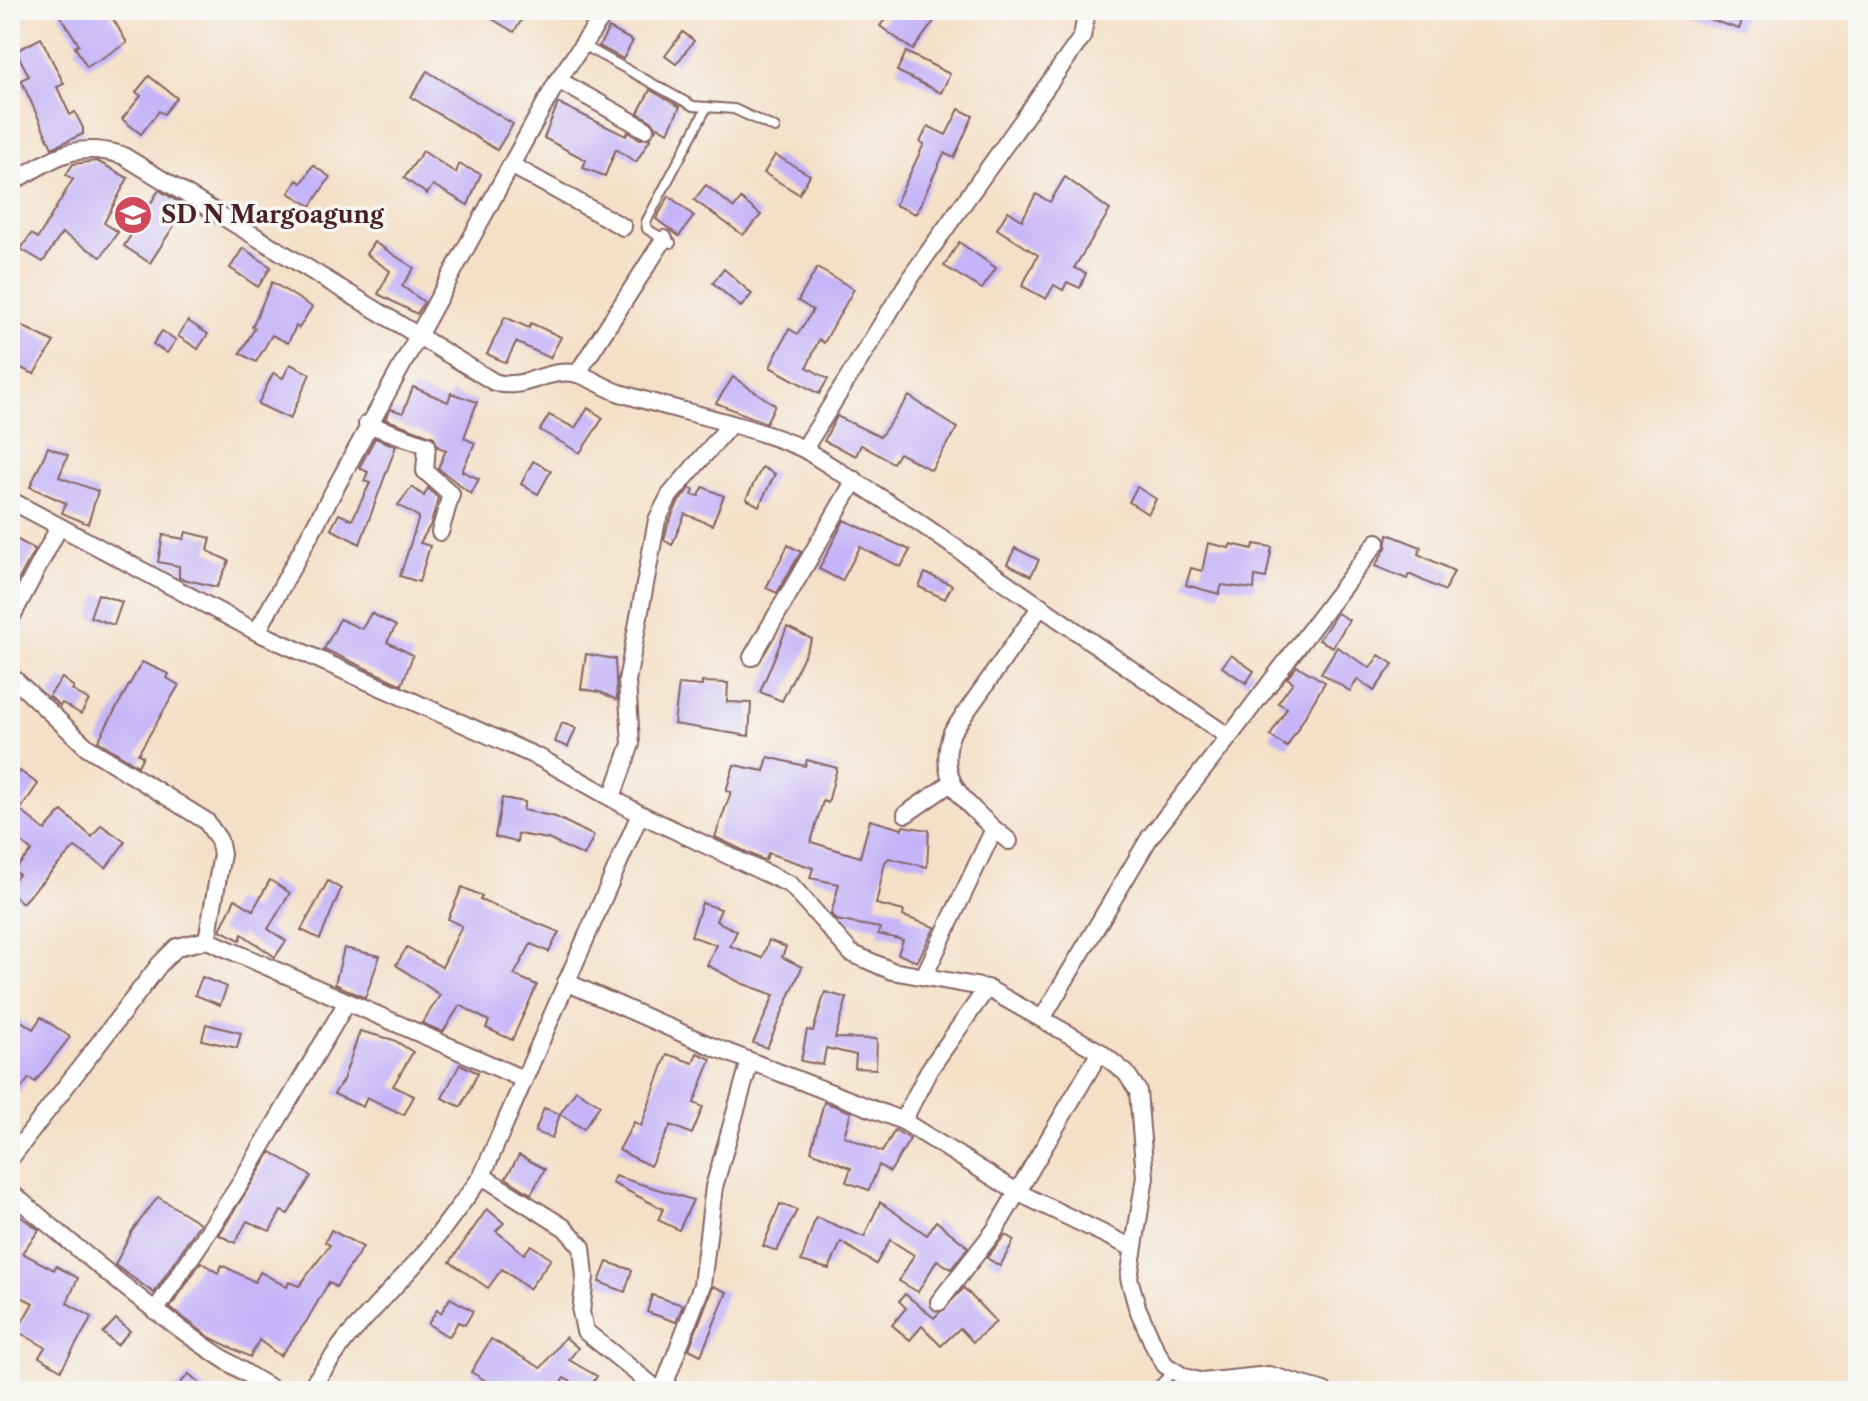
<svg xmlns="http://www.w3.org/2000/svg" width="1868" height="1401" font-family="'Libre Caslon Text',serif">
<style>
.building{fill:#c5b4f8}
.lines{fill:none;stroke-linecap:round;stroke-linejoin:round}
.lane-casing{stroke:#866362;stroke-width:12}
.street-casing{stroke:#866362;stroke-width:20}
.lane{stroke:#fff;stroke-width:8}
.street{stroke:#fff;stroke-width:16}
.labels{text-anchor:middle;stroke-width:7;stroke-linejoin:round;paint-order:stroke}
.poi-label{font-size:24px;font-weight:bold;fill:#4a1f2b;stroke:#f6f6f2;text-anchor:start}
</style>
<rect width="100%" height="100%" fill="#f6f6f2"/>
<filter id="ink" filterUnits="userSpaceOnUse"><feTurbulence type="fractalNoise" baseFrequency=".0125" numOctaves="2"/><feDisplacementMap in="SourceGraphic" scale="16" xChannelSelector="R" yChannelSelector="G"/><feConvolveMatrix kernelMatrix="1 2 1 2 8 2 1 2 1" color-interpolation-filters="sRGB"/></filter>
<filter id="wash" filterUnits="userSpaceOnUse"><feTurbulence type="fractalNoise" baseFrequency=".006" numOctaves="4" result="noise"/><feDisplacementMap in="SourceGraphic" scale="32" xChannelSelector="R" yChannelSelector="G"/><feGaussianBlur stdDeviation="1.8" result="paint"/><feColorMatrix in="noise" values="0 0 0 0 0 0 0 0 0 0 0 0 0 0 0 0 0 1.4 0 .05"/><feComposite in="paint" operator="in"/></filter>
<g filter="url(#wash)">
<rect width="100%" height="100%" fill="#f4e0c7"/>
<g id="blocks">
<!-- building -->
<g class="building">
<path d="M57 10H108L127 43 87 67 75 47 79 45Z"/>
<path d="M477 10H528L514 32Z"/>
<path d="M892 10H942L913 50 880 26Z"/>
<path d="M1691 10H1746L1739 29 1690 13Z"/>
<path d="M609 28 633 41 623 59 599 46Z"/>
<path d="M683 32 694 41 676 64 665 56Z"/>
<path d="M41 38 64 84 57 87 70 115 75 112 83 128V134L52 148 21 80 29 76 16 51Z"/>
<path d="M906 52 950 74 941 93 897 71Z"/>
<path d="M427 71 513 124 497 150 411 97Z"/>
<path d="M149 76 177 98 164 114 159 111 141 134 122 119 141 96 136 92Z"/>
<path d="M650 90 680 107 668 132 658 127 656 130 654 123 638 113Z"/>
<path d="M558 103 626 136 628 132 640 139 651 138 636 162 616 149 605 176 583 168 586 160 544 138Z"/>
<path d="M959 109 973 116 954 158 944 153 916 214 895 205 924 144 920 142 928 126 946 135Z"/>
<path d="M423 151 456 173 459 164 481 174 468 205 433 185 427 194 404 178Z"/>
<path d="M775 155 810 175 799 194 764 173Z"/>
<path d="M97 161 128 178 104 223 118 232 101 257 62 233 43 262 21 249 31 234 38 238 73 179 66 175 73 164Z"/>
<path d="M313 165 330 177 311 206 289 193 297 180 302 183Z"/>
<path d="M1065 177 1110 210 1074 268 1086 273 1080 288 1067 282 1063 290 1054 285 1046 299 1022 286 1038 255 997 229 1008 211 1022 220 1036 194 1050 202Z"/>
<path d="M706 185 734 208 741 199 761 215 743 235 694 200Z"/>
<path d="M159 190 186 207 150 263 124 246Z"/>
<path d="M669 196 694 216 679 236 656 219Z"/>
<path d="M374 242 414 268 402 286 424 302 417 314 378 294 390 271 366 254Z"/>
<path d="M959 242 996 268 982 289 944 266Z"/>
<path d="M243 248 271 267 258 287 230 268Z"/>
<path d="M817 268 854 289 824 343 819 339 807 367 828 379 819 394 770 367 789 329 798 334 813 310 798 301Z"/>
<path d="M724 269 752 294 741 307 713 283Z"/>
<path d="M272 282 312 307 299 328 296 326 288 343 272 335 256 362 240 353 255 328 252 327Z"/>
<path d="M505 317 529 328 531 323 561 337 550 358 516 342 506 363 487 354Z"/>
<path d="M10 320 54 342 34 374 10 363Z"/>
<path d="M188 321 208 334 198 349 178 336Z"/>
<path d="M162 331 176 340 167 353 153 344Z"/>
<path d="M290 364 310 374 290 419 258 404 273 373 283 378Z"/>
<path d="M733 377 775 405 766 423 716 403Z"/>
<path d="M413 387 448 402 451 393 477 402 464 438 475 443 462 471 479 479 471 494 438 468 446 450 438 447 434 437 385 419 391 409 403 413Z"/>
<path d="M909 396 957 428 931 470 899 453 893 463 861 445 856 456 824 441 837 416 880 437Z"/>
<path d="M588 408 603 418 580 453 540 430 549 415 575 428Z"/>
<path d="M375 438 396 446 360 544 331 529 339 514 352 520 370 483 364 481 368 472 359 468Z"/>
<path d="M48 447 68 455 59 477 98 491 88 524 62 513 66 503 30 487Z"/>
<path d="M533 461 551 471 538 494 521 484Z"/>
<path d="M762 467 775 474 759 506 746 499Z"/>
<path d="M412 487 424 496 428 488 438 498 431 524 420 543 430 546 419 582 400 576 419 517 398 505Z"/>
<path d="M703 487 724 496 712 525 685 514 672 545 664 540 668 524 679 501 690 488 694 490 692 495 699 496Z"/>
<path d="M1137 487 1156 499 1148 514 1129 502Z"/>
<path d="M844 520 910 550 901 567 860 547 842 581 819 569Z"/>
<path d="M186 532 211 538 208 551 229 561 217 587 179 578V566L158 562 163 535 184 539Z"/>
<path d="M1388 534 1421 547 1418 554 1454 571 1445 591 1409 574 1407 579 1375 566 1386 548Z"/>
<path d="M10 536 35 549 10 596Z"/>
<path d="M1208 543 1229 548 1231 544 1253 549 1254 544 1272 547 1266 578 1255 576 1254 589 1222 585 1219 594 1186 585 1191 568 1202 571Z"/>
<path d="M788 545 801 552 777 593 766 588Z"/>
<path d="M1015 548 1039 560 1031 576 1007 564Z"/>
<path d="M925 573 952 585 945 599 919 587Z"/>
<path d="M98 594 122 602 114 625 90 617Z"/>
<path d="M371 613 396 626 387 642 413 655 402 685 324 649 340 619 362 629Z"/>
<path d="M1337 613 1349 620 1333 647 1319 640Z"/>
<path d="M787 627 812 639 782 701 760 692Z"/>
<path d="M1337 647 1370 668 1379 655 1393 664 1374 691 1358 679 1350 691 1321 673Z"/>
<path d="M586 654 615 659 617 700 600 692 581 689Z"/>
<path d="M1231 655 1254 671 1246 683 1222 667Z"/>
<path d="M142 662 169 674 167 678 179 685 138 754 143 756 138 766 98 741Z"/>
<path d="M1297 666 1325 682 1287 747 1270 736 1287 708 1278 703 1293 682 1287 678Z"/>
<path d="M62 678 74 687 72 690 89 700 81 714 62 703 60 706 49 696Z"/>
<path d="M702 682 728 683 727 702 751 703 749 736 674 724 679 684 702 686Z"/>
<path d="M562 723 576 728 568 747 555 742Z"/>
<path d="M768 757 805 766 807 760 837 768 828 803 823 801 811 842 860 857 870 820 902 829 903 826 929 830 927 867 889 858 885 862 876 904 904 911 903 916 935 927 917 962 898 954 903 940 878 934 880 928 836 920 831 914 839 884 810 878 813 868 768 853 766 860 761 859 715 837 731 792 726 791 734 765 764 771Z"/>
<path d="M20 771 38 784 20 810 45 830 62 811 92 837 101 825 125 842 106 868 75 847 22 903 10 891V884L19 875 14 870 32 851 10 833V785Z"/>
<path d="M502 798 525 802 523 810 556 817 594 836 584 856 548 839 518 834 517 842 495 837Z"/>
<path d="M270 880 290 893 268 929 286 941 275 957 242 934 240 940 220 930 235 899 253 910Z"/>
<path d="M328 881 341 889 320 939 301 930Z"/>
<path d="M462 887 482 896 480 900 559 932 549 952 531 944 514 975 537 985 512 1040 486 1028 489 1021 460 1005 443 1032 422 1023 440 995 396 965 407 947 442 967 462 926 448 919Z"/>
<path d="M702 903 721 909 716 921 737 931 730 946 762 958 769 940 786 947 782 957 802 967 767 1048 753 1043 774 995 741 983 707 965 716 945 691 936Z"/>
<path d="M344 948 380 956 365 998 335 984Z"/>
<path d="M202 977 227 987 220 1005 195 995Z"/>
<path d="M825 992 847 998 835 1038 877 1039 876 1069 855 1068 856 1055 826 1048 823 1065 801 1061 807 1030 813 1031Z"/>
<path d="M10 1013 33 1029 41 1017 70 1037 35 1082 29 1078 10 1104Z"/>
<path d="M206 1024 241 1033 237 1048 202 1040Z"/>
<path d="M360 1031 394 1040 413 1052 393 1086 414 1096 404 1115 367 1097 363 1107 334 1094 343 1080Z"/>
<path d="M697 1053 711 1059 694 1103 703 1107 692 1134 671 1125 650 1166 619 1150 634 1122 641 1126 667 1054 693 1063Z"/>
<path d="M460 1064 478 1073 461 1107 442 1098Z"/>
<path d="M576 1090 600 1105 584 1129 560 1114Z"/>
<path d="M824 1102 851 1112 844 1136 882 1152 895 1130 910 1139 890 1172 879 1165 869 1190 846 1182 851 1168 811 1151Z"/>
<path d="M544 1108 560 1114 552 1138 535 1132Z"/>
<path d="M271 1152 311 1176 288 1214 281 1211 270 1231 247 1221 235 1243 219 1235Z"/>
<path d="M519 1155 545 1169 531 1194 506 1178Z"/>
<path d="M615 1176 693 1200 679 1230 658 1220 663 1209 612 1183Z"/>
<path d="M158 1197 200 1223 154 1293 115 1265 132 1231Z"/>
<path d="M880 1202 927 1235 936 1221 968 1247 951 1269 937 1260 918 1292 899 1281 914 1255 890 1240 876 1264 841 1242 829 1269 801 1261 816 1217 864 1237Z"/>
<path d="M780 1204 797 1210 777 1251 763 1246Z"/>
<path d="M10 1209 39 1230 22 1253 54 1270 56 1266 78 1278 67 1303 92 1317 61 1370 39 1357 45 1347 17 1331 33 1303 10 1291Z"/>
<path d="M487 1209 504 1223 496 1231 524 1254 531 1245 551 1259 529 1289 502 1269 488 1288 450 1262Z"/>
<path d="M331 1230 363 1247 336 1287 329 1282 306 1322 280 1356 259 1340 250 1357 211 1338 170 1308 201 1262 218 1273 222 1265 255 1282 260 1272 287 1287 289 1282 299 1286 330 1245 325 1242Z"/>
<path d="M1005 1235 1014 1240 1000 1266 987 1258Z"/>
<path d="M607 1262 632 1270 625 1292 599 1282Z"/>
<path d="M713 1286 727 1292 701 1355 689 1349Z"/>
<path d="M964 1288 996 1322 973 1342 960 1328 941 1346 922 1326 910 1340 892 1325 906 1308 899 1301 905 1294 934 1318Z"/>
<path d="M652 1295 683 1305 676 1322 647 1312Z"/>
<path d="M450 1298 473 1311 465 1325 458 1322 449 1337 428 1324 437 1310 441 1313Z"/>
<path d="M116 1319 130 1331 117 1345 103 1333Z"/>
<path d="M565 1337 578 1348 569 1360 597 1376 588 1391 564 1378 556 1391H503L471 1372 491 1339 541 1368Z"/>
<path d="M189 1374 208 1391H173Z"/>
</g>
</g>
</g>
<g filter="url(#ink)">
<use href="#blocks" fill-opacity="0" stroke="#866362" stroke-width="2"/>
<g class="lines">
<!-- lane casing -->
<g class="lane-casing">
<g id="lane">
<path d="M583 45 693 106 734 109 775 128"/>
<path d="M671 243 647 229 646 222 707 107"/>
<path d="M1153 1391 1174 1371"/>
<path d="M1261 1391 1268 1375"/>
</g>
</g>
<!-- street casing -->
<g class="street-casing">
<g id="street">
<path d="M558 80 645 129"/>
<path d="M511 165 623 227"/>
<path d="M10 183C53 160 72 140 122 155L494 382C524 392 549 366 578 374 591 378 604 387 617 392 679 412 745 423 804 449"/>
<path d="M577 374 664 239"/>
<path d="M367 424 427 445 425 471 451 494 440 532"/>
<path d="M10 500 257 632 540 758 640 814 791 885 851 953 892 971 987 988 1100 1052 1126 1073 1138 1091 1145 1177 1129 1278 1137 1307 1155 1348 1165 1365 1184 1377 1202 1382 1269 1375 1324 1391"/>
<path d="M10 620 59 527"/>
<path d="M257 632 511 165 558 80 607 10"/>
<path d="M752 657 855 480"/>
<path d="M10 675 87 747 206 821 219 840 222 854 207 940"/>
<path d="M1229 737 1377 542"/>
<path d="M612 797 631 744 627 681 657 520 670 495 730 425"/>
<path d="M906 814 951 783"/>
<path d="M994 829 1009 841"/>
<path d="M924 976 994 829C962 799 936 779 952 732L1041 606"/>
<path d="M566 982 709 1045 903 1121 1017 1192 1133 1248"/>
<path d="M1043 1017 1150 837 1229 737 914 519 804 449 913 274 1082 37 1087 10"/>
<path d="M903 1121 929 1070 987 988"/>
<path d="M10 1159 160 964 177 947 207 940 523 1079"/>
<path d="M482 1176 565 1228 582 1247 585 1277 581 1312 585 1331 659 1391"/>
<path d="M10 1192C96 1263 178 1336 276 1391"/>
<path d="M939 1302 995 1230 1100 1052"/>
<path d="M155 1311 238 1187 347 1002"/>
<path d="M308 1391 346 1339 424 1254 482 1176 640 814"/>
<path d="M662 1391 702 1285 714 1187 750 1061"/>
</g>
</g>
<!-- lane -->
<use href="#lane" class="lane"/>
<!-- street -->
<use href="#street" class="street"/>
</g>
</g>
<!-- icons -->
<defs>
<g id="school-disc" transform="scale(2)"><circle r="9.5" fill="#d1495b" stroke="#f6f6f2"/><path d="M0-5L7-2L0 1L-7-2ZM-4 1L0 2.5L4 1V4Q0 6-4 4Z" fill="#fff"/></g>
</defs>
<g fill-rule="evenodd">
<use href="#school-disc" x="133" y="215"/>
</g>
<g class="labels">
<!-- poi labels -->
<g class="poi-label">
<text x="161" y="223">SD N Margoagung</text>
</g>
</g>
<!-- margin -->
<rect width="1868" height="1401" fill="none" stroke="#f6f6f2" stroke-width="40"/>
</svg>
